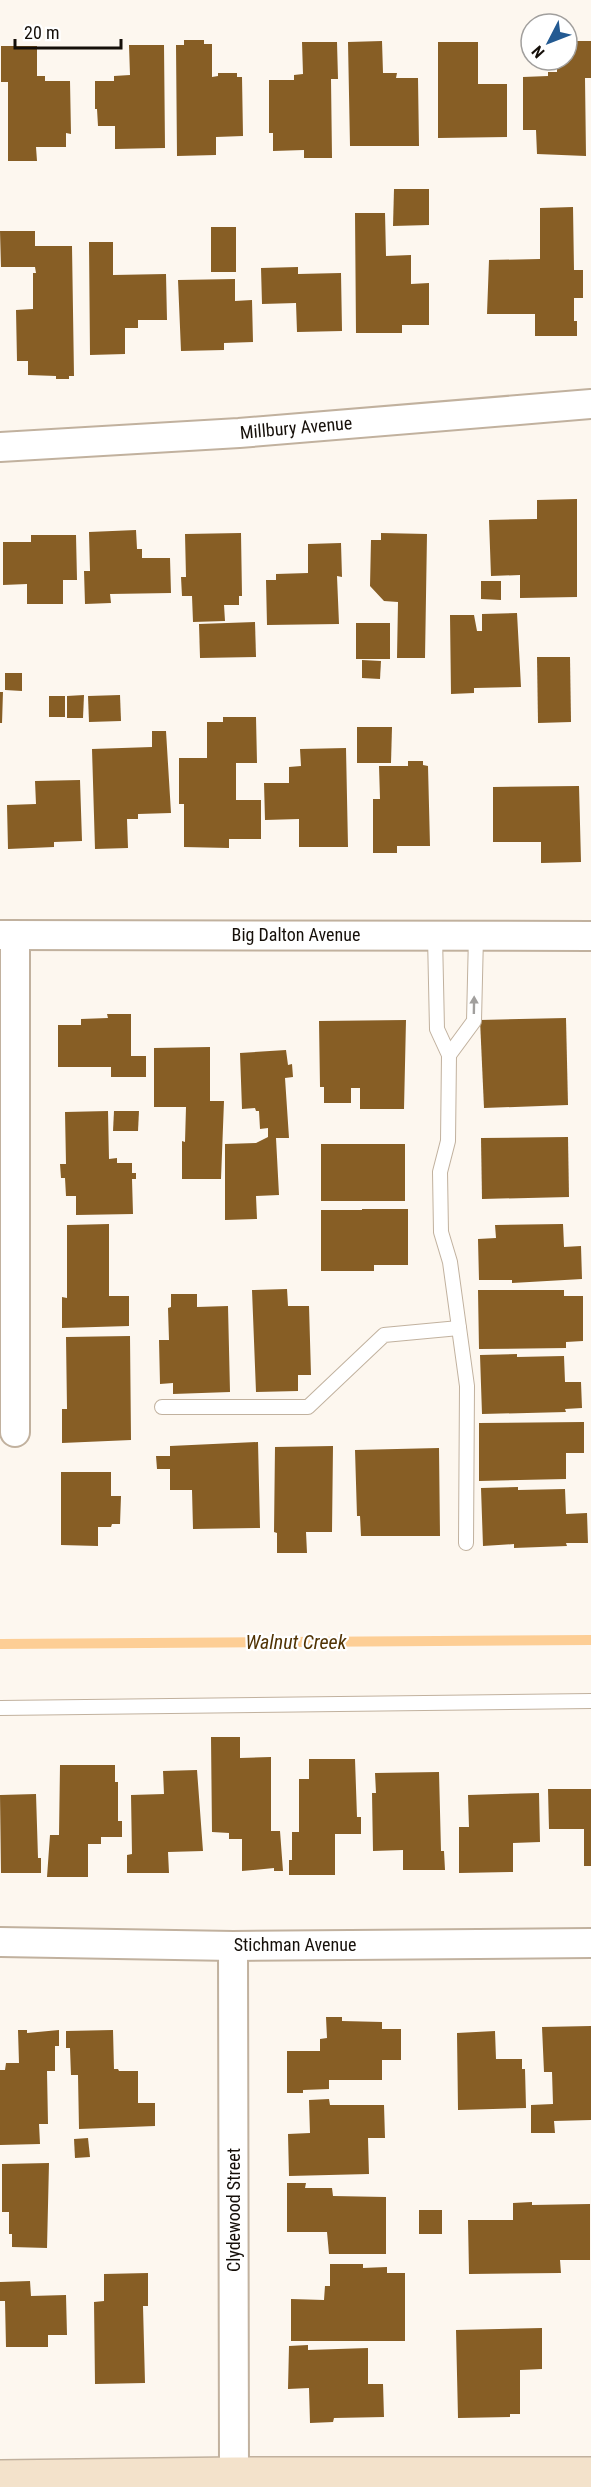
<svg xmlns="http://www.w3.org/2000/svg" width="591" height="2487" font-family="'Roboto Condensed',sans-serif">
<style>
.lines{fill:none;stroke-linecap:round;stroke-linejoin:round}
.stream{stroke:#fdce95;stroke-width:10}
.building{fill:#875e25}
.lane-casing{stroke:#c1b19e;stroke-width:16}
.street-casing{stroke:#c1b19e;stroke-width:32}
.secondary-casing{stroke:#c1b19e;stroke-width:36}
.lane{stroke:#fff;stroke-width:14}
.street{stroke:#fff;stroke-width:28}
.secondary{stroke:#f3e2cb;stroke-width:33}
.oneway{fill:#a19f9d}
.labels{text-anchor:middle;stroke-width:4.5;stroke-linejoin:round;paint-order:stroke}
.street-label{font-size:18px;fill:#150f09;stroke:#fff}
.water-label{font-size:20px;font-style:italic;fill:#513304;stroke:#fff}
</style>
<rect width="100%" height="100%" fill="#fdf7ef"/>
<g class="lines">
<!-- stream -->
<path class="stream" d="M0 1644 591 1640"/>
</g>
<!-- building -->
<g class="building">
<path d="M184 40H204V44H212V77L218 76V73H237V77H242L243 136 216 137V155L177 156 176 45H184Z"/>
<path d="M382 41 383 73H397L396 78H418L419 146H350L348 42Z"/>
<path d="M567 41H591V78H585L586 156 537 154 536 130H523V77L548 76V72H557V60H567Z"/>
<path d="M302 42H337L338 79H331L332 158H304V150L273 151V133H269V80H294V75L303 74Z"/>
<path d="M438 42H478V84H507V137L438 138Z"/>
<path d="M129 45H164L165 148 115 149V126H98L97 109H95V81H114V76L130 75Z"/>
<path d="M1 46H37V76H45V81H70L71 134 66 133V147H36L37 161H8V82H1Z"/>
<path d="M394 189H429V225L393 226Z"/>
<path d="M573 207 574 270H583V298H574V321H577V336H535V314H487L489 260 540 259V208Z"/>
<path d="M355 213H385L386 256 411 255V284L429 283V325H402V333H356Z"/>
<rect x="211" y="227" width="25" height="45"/>
<path d="M0 231H35V246H72L74 376H69V379H56V376L28 375V361H17L16 310 33 309V273H36L35 267H1Z"/>
<path d="M89 242H113V275L166 274 167 320H138V328H125V354L90 355Z"/>
<path d="M298 267V274L341 273 342 331 297 332 296 303 262 304 261 268Z"/>
<path d="M235 279V301L252 300 253 342 224 343V350L181 351 178 280Z"/>
<path d="M577 499V597L520 598V575L491 576 489 520 537 519V500Z"/>
<path d="M136 530 137 549H142V558H170L171 593 110 594 111 603 85 604 84 571H90L89 532Z"/>
<path d="M241 533 242 596H239V605H224L225 621 193 622 192 596H182L181 577H186L185 534Z"/>
<path d="M381 533 427 534 425 658H397L398 602 384 601 370 586 371 540H381Z"/>
<path d="M31 535H76L77 580H63V604H27V584L3 585V542H31Z"/>
<path d="M341 543 342 577 337 576 339 624 267 625 266 580H276V574L308 573V544Z"/>
<path d="M481 581H501V600L481 599Z"/>
<path d="M517 613 521 687 474 688V693L451 694 450 615H474L477 631H482V614Z"/>
<path d="M255 622 256 657 200 658 199 624Z"/>
<rect x="356" y="623" width="34" height="36"/>
<path d="M537 657H570L571 722 538 723Z"/>
<path d="M362 660 381 661 380 679 362 678Z"/>
<path d="M5 673H22V691L5 690Z"/>
<path d="M0 692H3L2 723H0Z"/>
<path d="M84 695 83 718H67V696Z"/>
<path d="M120 695 121 721 89 722 88 696Z"/>
<rect x="49" y="696" width="16" height="21"/>
<path d="M223 717H256L257 763H236V800H261V839H229V848L184 847V804H179V758H207V722H223Z"/>
<path d="M357 727H392L391 763H357Z"/>
<path d="M152 731H166L171 813 138 814V819H127L128 848 95 849 92 749 152 747Z"/>
<path d="M346 748 348 847H299V819L265 820 264 783H289V767L301 766 300 749Z"/>
<path d="M408 761H423V765L428 766 430 846H397V853H373V799H380L379 766H408Z"/>
<path d="M80 780 82 841 54 842V847L8 849 7 805 36 804 35 781Z"/>
<path d="M579 786 581 862 541 863V842H493V787Z"/>
<path d="M107 1014H131V1056H146V1077H111V1067H58V1025H81V1019L108 1018Z"/>
<path d="M566 1018 568 1105 484 1108 480 1020Z"/>
<path d="M406 1020 404 1109H360V1088H351V1103H324V1087H320L319 1021Z"/>
<path d="M210 1047V1101H224L221 1179H182V1141L185 1142 186 1107H154V1048Z"/>
<path d="M286 1050 288 1065 292 1064 293 1077 285 1078 289 1138H276L279 1195 256 1196 257 1219 225 1220V1144L256 1143 268 1137V1128L260 1129 259 1111H256L255 1108 242 1109 240 1053Z"/>
<path d="M108 1111 109 1159 117 1158V1163H132V1173H136V1179H132L133 1214 76 1215V1196H66L65 1178H61L60 1164H66L65 1112Z"/>
<path d="M114 1111H139L138 1131H113Z"/>
<path d="M568 1137 569 1197 482 1199 481 1138Z"/>
<rect x="321" y="1144" width="84" height="57"/>
<path d="M362 1209H408V1265H374V1271H321V1210H362Z"/>
<path d="M109 1224V1296H129V1326L62 1328V1297L67 1298V1225Z"/>
<path d="M563 1224 564 1247 581 1246 582 1279 512 1283V1280H479L478 1239 496 1238 495 1225Z"/>
<path d="M287 1289 288 1306H309L311 1375H298V1391L256 1392 252 1290Z"/>
<path d="M478 1290H564V1296H583V1341L566 1342V1348L479 1349Z"/>
<path d="M171 1294H197V1307L228 1306 230 1392 173 1394V1383L160 1384 159 1340H169L168 1308 171 1307Z"/>
<path d="M130 1336 131 1440 62 1443V1409H67L66 1337Z"/>
<path d="M517 1354V1357L564 1356 565 1382H581L582 1408 565 1409 566 1412 482 1414 480 1355Z"/>
<path d="M584 1422V1453H566V1479L479 1481V1423Z"/>
<path d="M258 1442 260 1528 193 1529 192 1490H170V1469H157L156 1456H170V1446Z"/>
<path d="M333 1446 332 1532H306L307 1553H277V1533L274 1532 275 1447Z"/>
<path d="M439 1448 440 1536H361L360 1516H357L355 1450Z"/>
<path d="M61 1472H111V1496H121L120 1524H112L111 1527H98V1546L61 1545Z"/>
<path d="M518 1487V1490L565 1489 566 1514 587 1513 588 1543H566L567 1546 514 1548V1544L483 1546 481 1488Z"/>
<path d="M211 1737H240V1758L271 1757V1831H280L283 1871H274V1868L242 1871V1839H229V1833L212 1832Z"/>
<path d="M309 1759H355L357 1817H361V1834H335V1875H289V1860H292V1832H299V1779H309Z"/>
<path d="M60 1765H115V1782H118V1821H122V1837H101V1844H88V1877H47L50 1835H59Z"/>
<path d="M197 1770 203 1851 168 1852 169 1873H127V1855L132 1854 131 1795 164 1794 163 1771Z"/>
<path d="M439 1772 441 1851H444L445 1870H403V1850L373 1851 372 1793H376L375 1773Z"/>
<path d="M548 1789H591V1866H584V1829H549Z"/>
<path d="M539 1793 540 1842 513 1843V1872L459 1873V1827H469L468 1795Z"/>
<path d="M36 1794 38 1858H41V1873H1L0 1795Z"/>
<path d="M326 2017H342V2021L382 2022V2029H401V2060H382V2080H329V2089L303 2090V2093H287V2051H320V2039L327 2038Z"/>
<path d="M591 2026V2120L554 2121 555 2133H531V2105L553 2104 552 2072H544L542 2027Z"/>
<path d="M18 2030H27V2033L59 2030V2046H55V2071H47L48 2124H39L40 2144 0 2145V2070H5L6 2063H19Z"/>
<path d="M113 2030 114 2069H118L119 2071H138V2103H155V2126L79 2129 78 2075H71L70 2048H66V2031Z"/>
<path d="M495 2031 496 2059H522V2069H525L526 2108 458 2110 457 2033Z"/>
<path d="M329 2099 330 2105H384L385 2138H368L369 2174 289 2176 288 2134 310 2133 309 2100Z"/>
<path d="M88 2138 90 2157 75 2158 74 2139Z"/>
<path d="M49 2163 47 2248 12 2247V2234H9V2212H2V2164Z"/>
<path d="M287 2183H306L305 2188H332L333 2196 386 2197V2254H329L327 2232H287Z"/>
<path d="M532 2202V2205L590 2204V2260H560L561 2273 469 2274 468 2220H513V2203Z"/>
<rect x="419" y="2210" width="23" height="24"/>
<path d="M330 2264H363V2268L387 2267V2273H405V2341H291V2299L324 2300 325 2286H330Z"/>
<path d="M148 2273V2306H143L145 2383 95 2384 94 2302 104 2301V2274Z"/>
<path d="M30 2281 31 2296 66 2295 67 2335H48V2347H6L5 2301H0V2282Z"/>
<path d="M542 2328V2369L520 2370V2414H510V2417L458 2418 456 2330Z"/>
<path d="M308 2345V2350L368 2348V2384H383L384 2417 334 2418 333 2422 310 2423 309 2388 288 2389 289 2346Z"/>
</g>
<g class="lines">
<!-- lane casing -->
<g class="lane-casing">
<g id="lane">
<path d="M435 936 437 1029 449 1055 448 1141 440 1172 441 1232 450 1262 467 1386 466 1543"/>
<path d="M449 1055 474 1021 476 936"/>
<path d="M162 1407H308L384 1335 459 1328"/>
<path d="M0 1708 591 1701"/>
</g>
</g>
<!-- street casing -->
<g class="street-casing">
<g id="street">
<path d="M0 447 239 433 591 404"/>
<path d="M0 935 591 936"/>
<path d="M15 1432V935"/>
<path d="M0 1942 233 1946 591 1943"/>
<path d="M233 1946 234 2474"/>
</g>
</g>
<!-- secondary casing -->
<g class="secondary-casing">
<path id="secondary" d="M0 2477 234 2474H591"/>
</g>
<!-- lane -->
<use href="#lane" class="lane"/>
<!-- street -->
<use href="#street" class="street"/>
<!-- secondary -->
<use href="#secondary" class="secondary"/>
</g>
<!-- one-way arrows -->
<defs><path id="oneway-solid" d="M-6-.8H1V-3.2L6.5 0L1 3.2V.8H-6Z" transform="scale(1.5)"/></defs>
<use class="oneway" href="#oneway-solid" transform="translate(474 1005) rotate(-89)"/>
<g class="labels">
<!-- street labels -->
<g class="street-label">
<text transform="translate(296 428) rotate(-5)" y="6">Millbury Avenue</text>
<text x="296" y="941">Big Dalton Avenue</text>
<text x="295" y="1951">Stichman Avenue</text>
<text transform="translate(234 2210) rotate(-90)" y="6">Clydewood Street</text>
</g>
<!-- water labels -->
<g class="water-label">
<text x="296" y="1649">Walnut Creek</text>
</g>
</g>
<!-- north arrow -->
<g transform="translate(549 42) rotate(228)"><circle r="28" fill="#ffffff" stroke="#a19f9d" stroke-width="1.5"/>
<path d="M0-4.5L10 22L0 15L-10 22Z" fill="#235a92"/>
<text y="-9" font-size="16" font-weight="bold" text-anchor="middle" fill="#150f09">N</text>
</g>
<!-- scale -->
<path d="M15 39v9h106v-9" fill="none" stroke="#150f09" stroke-width="3"/>
<text x="24" y="39" font-size="18" fill="#150f09" stroke="#ffffff" stroke-width="4.5" paint-order="stroke">20 m</text>
</svg>
